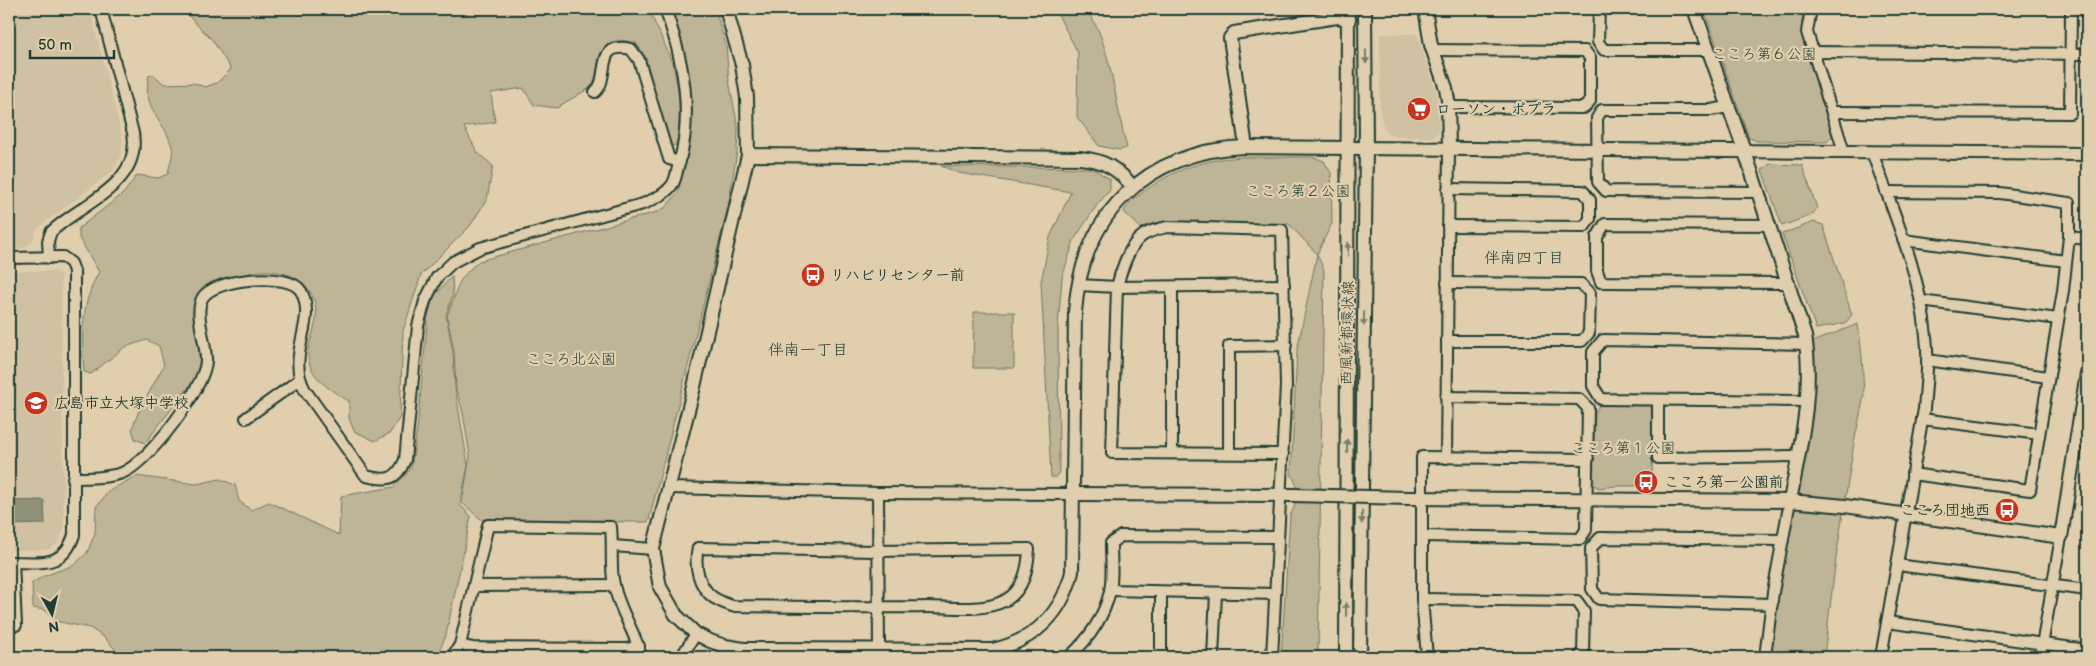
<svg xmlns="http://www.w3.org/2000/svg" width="2096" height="666" font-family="'Balsamiq Sans','Klee One',sans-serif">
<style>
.built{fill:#d0c1a2}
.green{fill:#beb496;stroke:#6e7865}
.water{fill:#8f917a;stroke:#626f5e}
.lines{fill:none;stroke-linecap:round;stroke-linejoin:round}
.minor-casing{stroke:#1f3d34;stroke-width:14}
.tertiary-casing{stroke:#1f3d34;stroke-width:16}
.minor{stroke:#e1ceac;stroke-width:10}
.tertiary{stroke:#e1ceac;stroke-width:12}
.tertiary-bridge-casing{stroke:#1f3d34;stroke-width:16;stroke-linecap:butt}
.tertiary-bridge{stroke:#e1ceac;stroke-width:12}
.oneway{fill:#767e6a}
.labels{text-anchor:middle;stroke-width:4.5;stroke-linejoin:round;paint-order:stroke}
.park-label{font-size:15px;fill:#274339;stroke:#e1ceac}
.poi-label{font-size:15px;font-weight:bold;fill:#1f3d34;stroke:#e1ceac;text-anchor:start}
.street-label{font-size:15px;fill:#1f3d34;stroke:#e1ceac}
.neighbourhood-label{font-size:16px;fill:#1f3d34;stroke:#e1ceac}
</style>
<rect width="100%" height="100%" fill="#e1ceac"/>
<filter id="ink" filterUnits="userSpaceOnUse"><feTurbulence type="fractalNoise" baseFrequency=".02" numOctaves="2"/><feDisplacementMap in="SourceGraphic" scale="10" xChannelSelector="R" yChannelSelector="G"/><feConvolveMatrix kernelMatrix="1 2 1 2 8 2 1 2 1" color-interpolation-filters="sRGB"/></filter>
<g filter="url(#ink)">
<!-- built -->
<g class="built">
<path d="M9 9H90L123 140 121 157 113 171 45 222 36 231 32 242 24 248H9Z"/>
<path d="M1380 34H1417L1436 90 1438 102 1439 131 1434 137H1401L1387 134 1384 127 1380 112Z"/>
<path d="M9 271H55L61 276 64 529 58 543 49 549 43 550H9Z"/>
</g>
<!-- green -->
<g class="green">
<path d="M182 9H648C658 30 672 56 676 78 680 97 681 128 676 145L671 146 666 136 645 56 636 43C602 34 597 53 597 82 585 93 570 98 557 108L534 105 523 88 491 93 495 122 464 127 477 152 493 166 487 199 470 226 421 275 403 331 400 417 390 433 375 441 354 431 349 418V401C333 392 308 377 308 355 308 340 318 326 316 310 313 281 288 270 261 271 251 272 241 276 231 278 216 282 202 286 197 303 190 327 204 351 198 375L145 443 135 439 132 429 138 413 164 365 159 346 147 340 125 347 91 374 84 372C81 337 81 303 99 272L79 238V228L124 193 137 175 158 178 168 174C169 166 174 154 172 147 164 118 141 109 149 75H154L164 84 194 83 205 87 217 83 231 69 213 41Z"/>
<path d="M669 9H715L726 45 729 81 738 127 737 151 728 207 649 520 648 522 483 521 462 503 470 456 463 413 456 389 454 351 447 316 460 281 470 269 479 261 657 212 666 207 678 192 687 154 690 115Z"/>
<path d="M1055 9H1088C1091 19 1098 27 1101 37 1114 73 1117 111 1127 148L1119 150 1099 146 1077 117 1078 53Z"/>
<path d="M1704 9H1805L1802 22 1803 41 1833 135 1827 142 1757 141 1749 138Z"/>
<path d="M1243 157H1313L1324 161 1331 173 1332 223 1317 254 1324 270 1318 657H1281L1290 515C1298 503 1300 486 1291 474L1297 350 1317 254 1289 224H1164L1144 231 1124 212C1126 205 1136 197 1142 193 1173 169 1205 159 1243 157Z"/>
<path d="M1770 164 1802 165 1817 208 1812 215 1782 226 1762 170Z"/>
<path d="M941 166 1091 168 1110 179V190L1097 205 1074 240 1062 278 1058 326 1059 472 1056 477H1051L1041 282 1050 237 1071 192 959 173Z"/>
<path d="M1814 222 1823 225 1852 315 1845 323 1816 329 1782 234Z"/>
<path d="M452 276 453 295 446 315 453 352 455 388 468 465 460 505 471 516 446 635 437 657H122L105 638 90 628 55 621 45 610 33 608 32 583 44 576 74 565 87 553 95 533 96 507 109 491 136 476 196 484 220 479 235 485 239 501 251 510 269 502 339 535 341 496 394 487 411 468 417 430 428 315 434 296Z"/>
<path d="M974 312H1014V368H973Z"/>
<path d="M1858 324 1862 356 1864 396 1854 443 1836 558 1824 657H1765L1807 407V344Z"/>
<path d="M1600 404 1648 405 1653 410 1652 486H1616L1599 488 1592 484 1595 412Z"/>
</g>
<!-- water -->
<path class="water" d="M44 500 45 524 9 525V501Z"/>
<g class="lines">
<!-- minor casing -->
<g class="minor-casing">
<g id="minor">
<path d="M1599 9 1598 42 1604 50H1709"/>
<path d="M1811 9 1807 32 1844 152"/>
<path d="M1432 50 1585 51 1590 58V101L1584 108 1449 107"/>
<path d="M1813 52 2087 54"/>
<path d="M595 92C611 79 593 40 631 49L639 60 669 159 680 162"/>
<path d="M1728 107 1711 110H1602L1597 118 1598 182 1606 191 1757 192"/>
<path d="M1832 112 2070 113 2071 9"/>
<path d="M1872 152C1893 212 1920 272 1926 336 1929 360 1926 384 1924 409L1881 657"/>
<path d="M1886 192 2000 193 2069 203V237L2063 291 2030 490 1912 474"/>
<path d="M1768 225 1605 224 1597 237V271L1601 282 1789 283"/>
<path d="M1448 226 1584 227 1590 219V200L1583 191 1448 189"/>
<path d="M2069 237 2087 239"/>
<path d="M1903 240 2066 261"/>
<path d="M9 258 63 257 71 263 74 271V535C63 569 39 562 9 562"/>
<path d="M49 258 48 241 51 232C81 203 142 185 133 133L101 9"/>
<path d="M1078 285 1117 287 1284 285"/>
<path d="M1172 287V453"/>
<path d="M1921 301 2058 319"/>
<path d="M1447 341H1582L1589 333 1590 293 1581 284 1447 283"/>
<path d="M1807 344 1603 340 1593 352V386L1601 399 1807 401"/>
<path d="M1927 360 2048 377"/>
<path d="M1658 400V458L1798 456"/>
<path d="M246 418 299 380"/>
<path d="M1922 419 2039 434"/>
<path d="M1229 453V346L1286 345"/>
<path d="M1446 458 1449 148"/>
<path d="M73 478C89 478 106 478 122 473 148 463 205 388 206 361 207 343 193 313 203 297 214 279 289 271 301 291 318 322 285 354 305 390L366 476C387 481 396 481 405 460L418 326 425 301 437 277 453 262 480 248 643 204C654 199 665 195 672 185 676 180 677 170 679 163 694 112 683 58 665 9"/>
<path d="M670 488 878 493 1073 494"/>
<path d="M878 493 879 650"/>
<path d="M1422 536 1580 539 1586 530 1588 408 1579 399 1446 397"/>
<path d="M613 546 653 549"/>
<path d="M698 548 877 551 1029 549C1028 568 1024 591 1004 601 982 612 951 607 928 607 862 608 797 607 732 606 726 604 719 601 714 598 698 587 694 565 698 548Z"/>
<path d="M1897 565 2087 590"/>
<path d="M475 586 614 585"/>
<path d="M1110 590 1275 594"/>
<path d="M1422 599 1577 601 1584 611 1583 653 1579 657"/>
<path d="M1772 604 1599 599 1592 589 1591 548 1600 538 1783 540"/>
<path d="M1887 622 2087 650"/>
<path d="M9 625H16L13 562"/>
<path d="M460 645 473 648 626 649 639 646"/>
<path d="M452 657 460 645 488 525 611 527C613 546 610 568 614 585 619 611 636 632 641 657"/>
<path d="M681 657 696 634"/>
<path d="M1069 657C1089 639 1104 618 1110 591 1113 576 1111 559 1111 543L1121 536 1278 537"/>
<path d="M1161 657V592"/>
<path d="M1213 657 1216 593"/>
<path d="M1272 657 1286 385 1282 230 1167 227C1158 229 1148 231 1141 237 1129 246 1120 273 1117 287L1112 453 1283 454"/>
<path d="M1427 657 1422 599V457L1588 459"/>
<path d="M1765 657 1773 592 1790 501"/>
<path d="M2040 657 2061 537"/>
</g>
</g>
<!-- tertiary casing -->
<g class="tertiary-casing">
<g id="tertiary">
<path d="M726 9 742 65 747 97 748 155 693 391 653 549 660 587 676 615 696 634 710 641 725 646 744 649 992 650C1034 641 1062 614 1072 572L1075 312C1082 214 1146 152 1243 147L2087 154"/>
<path d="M1425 9 1431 45 1446 88 1448 100 1449 148"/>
<path d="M1694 9 1748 161 1805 336C1814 392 1800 446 1790 501"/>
<path d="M1246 147 1230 38 1234 33 1337 17 1349 19"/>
<path d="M748 155 1080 158C1104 160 1118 169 1133 187"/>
<path d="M1073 494 1293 495"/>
<path d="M1408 498 1790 501 1845 506 2061 537 2087 373"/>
<path d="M1346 657 1348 9"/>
<path d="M1360 657 1366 148 1365 9"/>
</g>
</g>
<!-- minor -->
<use href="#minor" class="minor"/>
<!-- tertiary -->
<use href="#tertiary" class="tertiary"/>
<!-- tertiary-bridge casing -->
<g class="tertiary-bridge-casing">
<path id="tertiary-bridge" d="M1293 495 1408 498"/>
</g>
<!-- tertiary-bridge -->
<use href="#tertiary-bridge" class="tertiary-bridge"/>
</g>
<!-- one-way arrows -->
<defs><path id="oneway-solid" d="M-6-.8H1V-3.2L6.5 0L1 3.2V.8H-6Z" transform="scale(1.25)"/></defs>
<g class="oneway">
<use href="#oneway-solid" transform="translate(1366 57) rotate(89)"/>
<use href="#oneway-solid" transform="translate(1348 249) rotate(-90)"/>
<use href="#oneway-solid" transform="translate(1364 319) rotate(91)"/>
<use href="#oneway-solid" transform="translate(1347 446) rotate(-90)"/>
<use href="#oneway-solid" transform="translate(1362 517) rotate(91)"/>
<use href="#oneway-solid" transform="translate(1346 609) rotate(-90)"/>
</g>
</g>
<!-- icons -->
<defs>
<g id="supermarket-disc" transform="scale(1.25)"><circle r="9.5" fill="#c8321e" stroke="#e1ceac"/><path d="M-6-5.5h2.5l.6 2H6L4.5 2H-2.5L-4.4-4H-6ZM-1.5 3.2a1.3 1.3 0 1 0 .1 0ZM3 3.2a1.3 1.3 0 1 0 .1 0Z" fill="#fff"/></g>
<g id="bus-disc" transform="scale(1.25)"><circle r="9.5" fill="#c8321e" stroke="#e1ceac"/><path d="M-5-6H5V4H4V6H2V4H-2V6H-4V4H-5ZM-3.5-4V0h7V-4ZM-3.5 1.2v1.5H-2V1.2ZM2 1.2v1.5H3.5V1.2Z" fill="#fff"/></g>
<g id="school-disc" transform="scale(1.25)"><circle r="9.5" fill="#c8321e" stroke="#e1ceac"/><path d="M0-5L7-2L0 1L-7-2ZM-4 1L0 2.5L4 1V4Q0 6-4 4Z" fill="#fff"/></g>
</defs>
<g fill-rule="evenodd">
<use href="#supermarket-disc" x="1419" y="109"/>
<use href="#bus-disc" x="813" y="275"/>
<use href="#school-disc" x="36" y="403"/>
<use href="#bus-disc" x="1646" y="482"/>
<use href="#bus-disc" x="2007" y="510"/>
</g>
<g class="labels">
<!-- park labels -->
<g class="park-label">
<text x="1764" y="59">こころ第６公園</text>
<text x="1298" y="196">こころ第２公園</text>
<text x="571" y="364">こころ北公園</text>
<text x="1623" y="453">こころ第１公園</text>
</g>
<!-- poi labels -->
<g class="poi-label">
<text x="1436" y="114">ローソン・ポプラ</text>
<text x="830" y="280">リハビリセンター前</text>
<text x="54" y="408">広島市立大塚中学校</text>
<text x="1664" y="487">こころ第一公園前</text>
<text x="1990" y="515" text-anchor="end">こころ団地西</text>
</g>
<!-- street labels -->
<g class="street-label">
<text transform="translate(1347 333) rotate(-89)" y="5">西風新都環状線</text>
</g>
<!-- neighbourhood labels -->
<g class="neighbourhood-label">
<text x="1524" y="263">伴南四丁目</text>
<text x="808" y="355">伴南一丁目</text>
</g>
</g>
<!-- margin -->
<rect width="2096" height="666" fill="none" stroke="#e1ceac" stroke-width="30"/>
<rect x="15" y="15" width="2066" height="636" fill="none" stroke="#1f3d34" stroke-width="2" filter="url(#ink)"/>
<!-- north arrow -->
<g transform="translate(52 614) rotate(172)" stroke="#e1ceac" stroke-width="4" paint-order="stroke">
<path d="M0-4L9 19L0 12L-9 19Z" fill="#1f3d34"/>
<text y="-8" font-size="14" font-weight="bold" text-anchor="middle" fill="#1f3d34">N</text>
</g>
<!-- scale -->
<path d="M30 50v8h84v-8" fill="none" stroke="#1f3d34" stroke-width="2.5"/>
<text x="38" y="50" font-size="15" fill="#1f3d34" stroke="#e1ceac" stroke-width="4" paint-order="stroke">50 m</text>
</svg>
